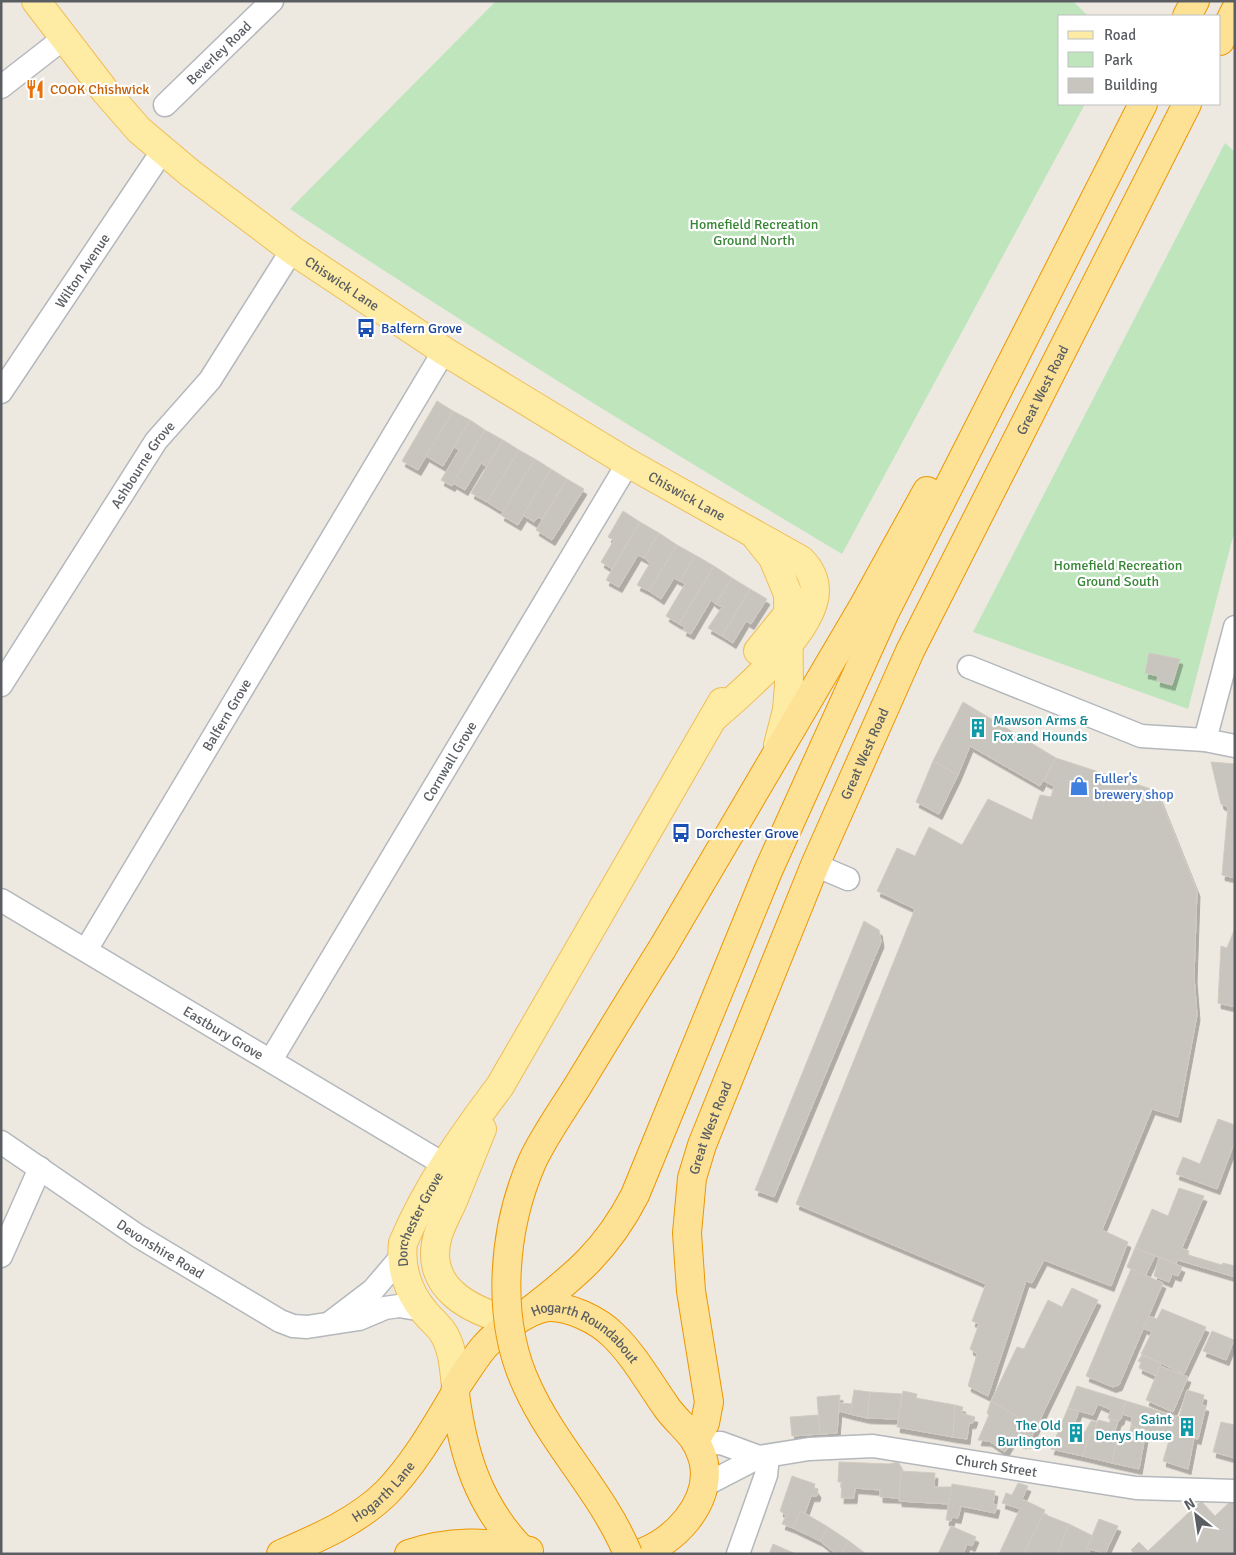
<svg xmlns="http://www.w3.org/2000/svg" width="1236" height="1555" font-family="Signika,sans-serif">
<style>
.green{fill:#bfe5bd}
.building{fill:#c8c4be;stroke:#d1cbc0;filter:url(#shadow)}
.lines{fill:none;stroke-linecap:round;stroke-linejoin:round}
.minor-casing{stroke:#b4b8bc;stroke-width:25}
.primary-casing{stroke:#f0bd57;stroke-width:30}
.trunk-casing{stroke:#ec9602;stroke-width:30}
.minor{stroke:#fff;stroke-width:22}
.primary{stroke:#feeba4;stroke-width:28}
.trunk{stroke:#fde296;stroke-width:28}
.trunk-bridge-casing{stroke:#ec9602;stroke-width:30;stroke-linecap:butt}
.trunk-bridge{stroke:#fde296;stroke-width:28}
.labels{text-anchor:middle;stroke-width:4.5;stroke-linejoin:round;paint-order:stroke}
.street-label{font-size:14px;fill:#5a5e62;stroke:#fff}
.food-label{font-size:14px;fill:#c56008;stroke:#fff;text-anchor:start}
.park-label{font-size:14px;fill:#368535;stroke:#fff}
.transit-label{font-size:14px;fill:#164399;stroke:#fff;text-anchor:start}
.culture-label{font-size:14px;fill:#0d838f;stroke:#fff;text-anchor:end}
.shop-label{font-size:14px;fill:#366cbe;stroke:#fff;text-anchor:start}
</style>
<defs>
<filter id="shadow"><feDropShadow dx="3" dy="5.5" stdDeviation="0" flood-color="#0004"/></filter>
</defs>
<rect width="100%" height="100%" fill="#ede9e1"/>
<!-- green -->
<g class="green">
<path d="M496 1H1073L1088 16H1060V104H1085L842 554C656 443 471 329 290 209Z"/>
<path d="M1225 143 1235 152V529L1188 709 973 632Z"/>
</g>
<!-- building -->
<g class="building">
<path d="M437 401 453 411 418 470 402 461Z"/>
<path d="M453 411 470 420 443 466 426 456Z"/>
<path d="M470 420 485 430 452 486 441 480 459 450 454 447Z"/>
<path d="M485 430 503 440 487 467 481 463 465 490 453 483Z"/>
<path d="M503 440 519 450 487 502 471 493Z"/>
<path d="M519 450 535 459 503 512 487 502Z"/>
<path d="M535 459 551 469 518 525 501 515Z"/>
<path d="M551 469 567 479 542 519 538 517 534 522 523 515Z"/>
<path d="M567 479 584 489 552 540 536 530Z"/>
<path d="M623 511 640 522 612 569 601 562 614 540 608 537Z"/>
<path d="M640 522 659 533 644 558 638 555 619 587 606 580Z"/>
<path d="M659 533 677 545 649 591 637 585 650 563 644 558Z"/>
<path d="M677 545 695 555 680 581 674 578 661 599 649 591Z"/>
<path d="M695 555 714 566 679 624 666 616 685 584 680 581Z"/>
<path d="M714 566 732 578 716 604 711 600 691 634 683 630 685 627 679 624Z"/>
<path d="M732 578 750 589 722 636 708 628 722 607 716 604Z"/>
<path d="M750 589 767 599 751 624 746 621 733 643 722 636Z"/>
<path d="M1149 653 1180 659 1172 685 1157 681 1158 676 1145 673Z"/>
<path d="M963 702 1056 758 1040 786 970 746 958 775 933 761Z"/>
<path d="M1056 758 1157 791 1197 891 1194 977 1197 1015 1178 1117 1152 1109 1102 1230 1128 1242 1111 1286 1044 1260 1032 1283 1026 1281 988 1396 968 1386 977 1354 970 1349 979 1324 972 1321 986 1284 796 1204 915 909 877 891 897 848 915 856 929 827 962 845 988 799 1032 820 1040 795 1051 797 1054 786 1044 781Z"/>
<path d="M933 761 958 775 939 814 916 802Z"/>
<path d="M1211 762 1235 764V878L1222 875 1228 807 1221 804Z"/>
<path d="M864 921 879 930 881 942 774 1197 755 1190Z"/>
<path d="M1235 928V1007L1218 1003 1221 946 1227 948Z"/>
<path d="M1218 1119 1235 1125V1141L1217 1189 1176 1174 1183 1157 1200 1164Z"/>
<path d="M1179 1188 1204 1196 1182 1248 1189 1251 1188 1255 1222 1265 1223 1263 1235 1266V1277L1178 1260 1176 1264 1135 1248 1152 1209 1168 1216Z"/>
<path d="M1135 1248 1155 1256 1145 1276 1127 1267Z"/>
<path d="M1159 1257 1182 1267 1178 1276 1172 1274 1169 1282 1154 1276Z"/>
<path d="M1131 1269 1163 1283 1119 1385 1113 1387 1086 1376Z"/>
<path d="M1072 1288 1098 1300 1036 1428 991 1401 1017 1347 1024 1349 1048 1300 1062 1307Z"/>
<path d="M1162 1309 1206 1327 1184 1374 1141 1354 1152 1332 1143 1328 1149 1316 1157 1319Z"/>
<path d="M1212 1331 1234 1340 1226 1360 1203 1351Z"/>
<path d="M1142 1355 1161 1363 1156 1376 1139 1368 1141 1362 1138 1361Z"/>
<path d="M1160 1366 1188 1377 1173 1412 1146 1400Z"/>
<path d="M1077 1386 1126 1401 1121 1419 1118 1421 1108 1418 1111 1410 1098 1404 1093 1415 1068 1408Z"/>
<path d="M854 1390 870 1392 867 1418 850 1414Z"/>
<path d="M1187 1390 1204 1395 1202 1405 1206 1406 1198 1439 1194 1438 1188 1469 1163 1461 1176 1416 1179 1417Z"/>
<path d="M903 1391 917 1394 916 1398 955 1405 953 1437 897 1427Z"/>
<path d="M870 1392 902 1394 898 1419 867 1418Z"/>
<path d="M840 1395 837 1433 820 1434 817 1397Z"/>
<path d="M991 1401 1036 1428 1029 1442 1022 1443 1013 1439 1005 1452 989 1441 978 1440 989 1415 987 1413Z"/>
<path d="M1126 1401 1176 1416 1170 1437 1131 1426 1132 1417 1122 1414Z"/>
<path d="M839 1403 852 1404 850 1414 839 1411Z"/>
<path d="M955 1405 963 1407 961 1413 975 1417 973 1423H969L967 1439 953 1437Z"/>
<path d="M1068 1408 1079 1411 1073 1427 1085 1432 1091 1421 1097 1422 1093 1435 1090 1434 1083 1456 1051 1449Z"/>
<path d="M818 1415 820 1434 792 1436 790 1417Z"/>
<path d="M1110 1418 1118 1421 1114 1434 1120 1436 1119 1444 1116 1443 1112 1463 1083 1456 1090 1434 1093 1435 1098 1420 1110 1423Z"/>
<path d="M1221 1422 1235 1425V1458L1213 1452Z"/>
<path d="M1131 1426 1146 1431 1139 1469 1112 1463 1116 1443 1119 1444 1120 1436 1128 1438Z"/>
<path d="M839 1462 889 1464 898 1462 902 1468 900 1498 880 1497V1490L855 1488 854 1498H841L842 1482H838Z"/>
<path d="M901 1471 935 1473 934 1487H952L949 1504 899 1501Z"/>
<path d="M792 1476 815 1484 814 1487 818 1492 817 1496H811L805 1513 801 1511 793 1528 782 1524 786 1515 780 1511Z"/>
<path d="M1018 1483 1028 1486 1022 1499 1045 1510 1024 1554H999L1020 1509 1002 1503 1006 1493 1012 1495Z"/>
<path d="M952 1484 995 1491 993 1504 997 1505 995 1513 961 1506 958 1518 952 1517 951 1521 946 1520Z"/>
<path d="M1233 1499 1235 1554H1134L1131 1550 1139 1542 1148 1551 1201 1501 1215 1516Z"/>
<path d="M801 1511 828 1527 820 1541 793 1528Z"/>
<path d="M1043 1514 1069 1524 1057 1554H1024Z"/>
<path d="M1099 1519 1118 1526 1105 1554 1087 1548Z"/>
<path d="M1069 1524 1093 1536 1087 1548 1091 1549 1088 1554H1057Z"/>
<path d="M951 1526 976 1537 972 1546 967 1544 963 1554H938Z"/>
<path d="M828 1527 849 1541 841 1554H836L820 1541Z"/>
<path d="M849 1541 866 1554H841Z"/>
<path d="M773 1544 796 1554H769Z"/>
</g>
<g class="lines">
<!-- minor casing -->
<g class="minor-casing">
<g id="minor">
<path d="M1 87 64 38"/>
<path id="s1" d="M165 105 272 1"/>
<path id="s2" d="M1 392 163 150"/>
<path d="M969 667 1141 736 1205 740 1235 746"/>
<path id="s3" d="M1 685 156 441 210 380 292 250"/>
<path d="M1205 740 1235 627"/>
<path d="M815 865 848 879"/>
<path id="s4" d="M1 900 445 1165"/>
<path id="s5" d="M86 950 444 351"/>
<path id="s6" d="M271 1060 628 463"/>
<path id="s7" d="M1 1142 138 1236 280 1321 293 1326 307 1327 359 1319 385 1308 399 1306 423 1310"/>
<path d="M1 1256 40 1168"/>
<path d="M331 1322 373 1290 402 1256"/>
<path id="s8" d="M696 1444 721 1443 759 1457 809 1449 873 1446 1136 1488 1235 1491"/>
<path d="M705 1485 759 1457"/>
<path d="M738 1554 766 1475 768 1457"/>
</g>
</g>
<!-- primary casing -->
<g class="primary-casing">
<g id="primary">
<path id="s9" d="M36 1 105 91 139 130 190 173 292 250 444 351 628 463 801 560C809 568 815 579 815 591 815 631 742 693 713 718"/>
<path d="M757 538 773 558 788 594 789 685 787 710 778 745"/>
<path d="M758 651 787 615"/>
<path d="M482 1129C473 1151 464 1174 455 1196 450 1209 442 1222 438 1235 422 1289 473 1312 515 1322"/>
<path id="s10" d="M456 1387C454 1368 453 1347 442 1331 437 1324 429 1318 424 1311 408 1292 400 1267 403 1243 427 1186 463 1135 500 1086L722 702"/>
</g>
</g>
<!-- trunk casing -->
<g class="trunk-casing">
<g id="trunk">
<path d="M1187 16 1195 1"/>
<path d="M1220 41 1235 11"/>
<path d="M662 949 864 605 927 491"/>
<path d="M527 1313C575 1276 607 1250 635 1195L768 871 885 612 1143 104"/>
<path id="s11" d="M695 1441 705 1423 709 1402 691 1291 687 1233 692 1178 702 1145 815 865 910 651 1187 104"/>
<path id="s12" d="M521 1549C478 1504 463 1454 455 1394L456 1387C465 1374 474 1359 484 1347 497 1332 529 1309 548 1307 569 1306 598 1320 613 1335 634 1355 650 1384 667 1408 675 1419 686 1428 694 1439 698 1445 703 1457 704 1464 711 1503 674 1543 638 1554"/>
<path id="s13" d="M281 1554C318 1538 358 1521 387 1492 415 1463 435 1427 455 1394"/>
<path d="M409 1554C446 1541 491 1540 529 1551"/>
</g>
</g>
<!-- minor -->
<use href="#minor" class="minor"/>
<!-- primary -->
<use href="#primary" class="primary"/>
<!-- trunk -->
<use href="#trunk" class="trunk"/>
<!-- trunk-bridge casing -->
<g class="trunk-bridge-casing">
<path id="trunk-bridge" d="M628 1554C603 1493 554 1446 527 1386 495 1318 503 1229 532 1162 544 1136 562 1111 577 1087 605 1041 633 995 662 949"/>
</g>
<!-- trunk-bridge -->
<use href="#trunk-bridge" class="trunk-bridge"/>
</g>
<!-- icons -->
<defs>
<g id="restaurant-bare" transform="scale(1.5)"><path d="M-5-6h1v4h1v-4h1v4h1v-4h1v5L-1.5 .5V6h-2V.5L-5-1ZM5-6V6H3V1.5H1.5Q1.5-4 5-6Z" fill="#e8710a" stroke="#fff" stroke-width="2.5" paint-order="stroke"/></g>
<g id="bus-bare" transform="scale(1.5)"><path d="M-5-6H5V4H4V6H2V4H-2V6H-4V4H-5ZM-3.5-4V0h7V-4ZM-3.5 1.2v1.5H-2V1.2ZM2 1.2v1.5H3.5V1.2Z" fill="#1a4fb4" stroke="#fff" stroke-width="2.5" paint-order="stroke"/></g>
<g id="building-bare" transform="scale(1.5)"><path d="M-4-6H4V6H1V3H-1V6H-4ZM-2.5-4.3h1.7v1.8h-1.7ZM.8-4.3h1.7v1.8H.8ZM-2.5-1h1.7V.8h-1.7ZM.8-1h1.7V.8H.8Z" fill="#0f9aa8" stroke="#fff" stroke-width="2.5" paint-order="stroke"/></g>
<g id="shop-bare" transform="scale(1.5)"><path d="M-5-2.5h2.3a2.7 3.5 0 0 1 5.4 0H5L5.5 6h-11ZM-1.5-2.5h3a1.5 2.3 0 0 0-3 0Z" fill="#3f7fe0" stroke="#fff" stroke-width="2.5" paint-order="stroke"/></g>
</defs>
<g fill-rule="evenodd">
<use href="#restaurant-bare" x="35" y="89"/>
<use href="#bus-bare" x="366" y="328"/>
<use href="#building-bare" x="978" y="728"/>
<use href="#shop-bare" x="1079" y="786"/>
<use href="#bus-bare" x="681" y="833"/>
<use href="#building-bare" x="1187" y="1427"/>
<use href="#building-bare" x="1076" y="1433"/>
</g>
<g class="labels">
<!-- street labels -->
<g class="street-label">
<text dy="5" stroke="none"><textPath href="#s1" startOffset="75">Beverley Road</textPath></text>
<text dy="5" stroke="none"><textPath href="#s2" startOffset="146">Wilton Avenue</textPath></text>
<text dy="5" stroke="none"><textPath href="#s9" startOffset="420">Chiswick Lane</textPath></text>
<text dy="5" stroke="none"><textPath href="#s11" startOffset="1131">Great West Road</textPath></text>
<text dy="5" stroke="none"><textPath href="#s3" startOffset="262">Ashbourne Grove</textPath></text>
<text dy="5" stroke="none"><textPath href="#s9" startOffset="825">Chiswick Lane</textPath></text>
<text dy="5" stroke="none"><textPath href="#s5" startOffset="274">Balfern Grove</textPath></text>
<text dy="5" stroke="none"><textPath href="#s11" startOffset="726">Great West Road</textPath></text>
<text dy="5" stroke="none"><textPath href="#s6" startOffset="348">Cornwall Grove</textPath></text>
<text dy="5" stroke="none"><textPath href="#s4" startOffset="259">Eastbury Grove</textPath></text>
<text dy="5" stroke="none"><textPath href="#s11" startOffset="321">Great West Road</textPath></text>
<text dy="5" stroke="none"><textPath href="#s10" startOffset="186">Dorchester Grove</textPath></text>
<text dy="5" stroke="none"><textPath href="#s7" startOffset="192">Devonshire Road</textPath></text>
<text dy="5" stroke="none"><textPath href="#s12" startOffset="349">Hogarth Roundabout</textPath></text>
<text dy="5" stroke="none"><textPath href="#s8" startOffset="305">Church Street</textPath></text>
<text dy="5" stroke="none"><textPath href="#s13" startOffset="121">Hogarth Lane</textPath></text>
</g>
<!-- food labels -->
<g class="food-label">
<text x="50" y="94">COOK Chishwick</text>
</g>
<!-- park labels -->
<g class="park-label">
<text x="754" y="229">Homefield Recreation<tspan x="754" dy="16">Ground North</tspan></text>
<text x="1118" y="570">Homefield Recreation<tspan x="1118" dy="16">Ground South</tspan></text>
</g>
<!-- transit labels -->
<g class="transit-label">
<text x="381" y="333">Balfern Grove</text>
<text x="696" y="838">Dorchester Grove</text>
</g>
<!-- culture labels -->
<g class="culture-label">
<text x="993" y="725" text-anchor="start">Mawson Arms &amp;<tspan x="993" dy="16">Fox and Hounds</tspan></text>
<text x="1172" y="1424">Saint<tspan x="1172" dy="16">Denys House</tspan></text>
<text x="1061" y="1430">The Old<tspan x="1061" dy="16">Burlington</tspan></text>
</g>
<!-- shop labels -->
<g class="shop-label">
<text x="1094" y="783">Fuller's<tspan x="1094" dy="16">brewery shop</tspan></text>
</g>
</g>
<!-- border -->
<rect width="1236" height="1555" fill="none" stroke="#5a5e62" stroke-width="5"/>
<!-- legend -->
<rect x="1058" y="15" width="162" height="90" fill="#ffffff" stroke="#bdbfc0"/>
<rect x="1068" y="31" width="25" height="8" fill="#feeba4" stroke="#bdbfc0"/>
<text x="1104" y="40" font-size="15" fill="#5a5e62">Road</text>
<rect x="1068" y="52" width="25" height="15" fill="#bfe5bd" stroke="#bdbfc0"/>
<text x="1104" y="65" font-size="15" fill="#5a5e62">Park</text>
<rect x="1068" y="78" width="25" height="15" fill="#c8c4be" stroke="#bdbfc0"/>
<text x="1104" y="90" font-size="15" fill="#5a5e62">Building</text>
<!-- north arrow -->
<g transform="translate(1196 1515) rotate(330)" stroke="#ffffff" stroke-width="4" paint-order="stroke">
<path d="M0-4L9 19L0 12L-9 19Z" fill="#5a5e62"/>
<text y="-8" font-size="14" font-weight="bold" text-anchor="middle" fill="#5a5e62">N</text>
</g>
</svg>
